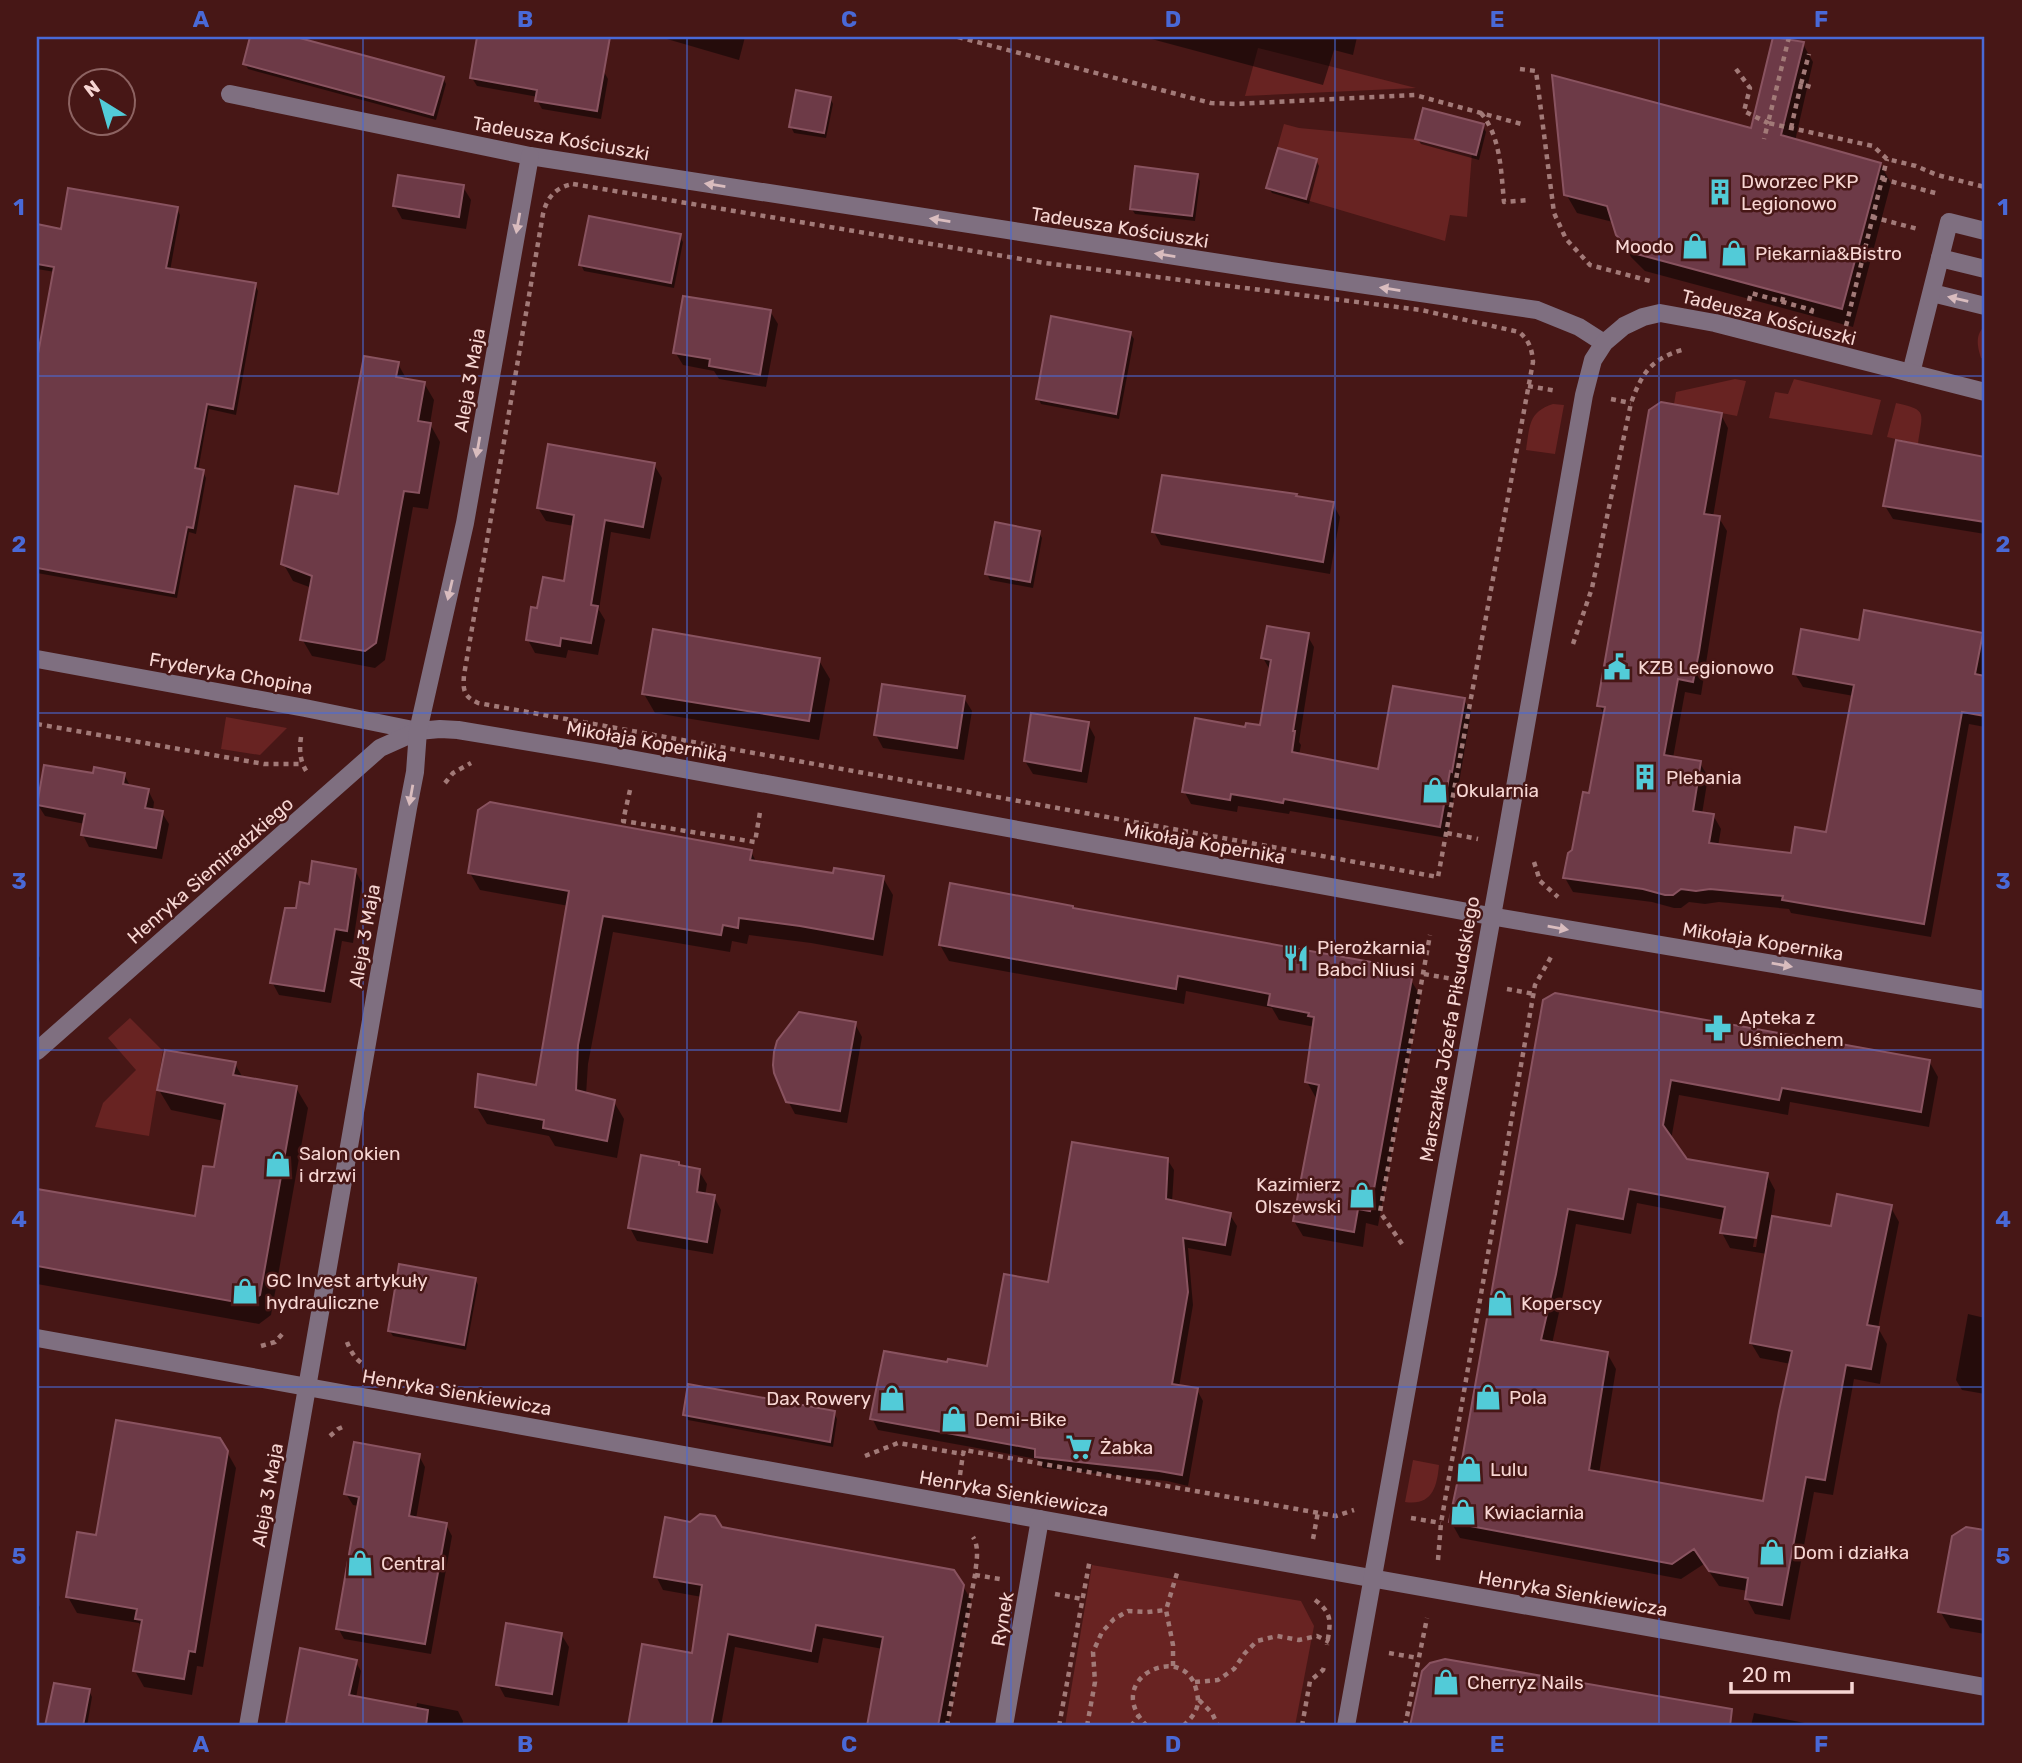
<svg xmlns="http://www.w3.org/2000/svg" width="2022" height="1763" font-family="Rubik,sans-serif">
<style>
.green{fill:#682322}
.shadow{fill:#0007;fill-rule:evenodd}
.building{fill:#6d3a47;stroke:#895360;stroke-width:2}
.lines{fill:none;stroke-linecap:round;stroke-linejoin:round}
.path{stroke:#a27a78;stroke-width:4.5;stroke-dasharray:5 5;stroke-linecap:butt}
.minor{stroke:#7f6f80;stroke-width:18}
.oneway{fill:#d9bcbe}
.grid{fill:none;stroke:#4969d7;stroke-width:2;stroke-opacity:0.55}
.labels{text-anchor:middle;stroke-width:5;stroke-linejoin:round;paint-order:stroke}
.street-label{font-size:19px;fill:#f7d6d3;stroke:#471716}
.poi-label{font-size:19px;fill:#f7d6d3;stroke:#471716;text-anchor:start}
.neatline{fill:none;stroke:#4969d7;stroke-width:2.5}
.grid-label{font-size:23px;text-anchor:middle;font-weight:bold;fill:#4969d7}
</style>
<rect width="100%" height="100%" fill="#471716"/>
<!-- green -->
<g class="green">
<path d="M1258 48 1416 88 1245 96Z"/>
<path d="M1284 124 1299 128 1415 139 1472 153 1467 217 1450 215 1445 241 1266 188Z"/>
<path d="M1985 326V359L1981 358C1977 346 1975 334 1985 326Z"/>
<path d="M1735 379 1746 381 1737 416 1674 404 1676 392Z"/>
<path d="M1794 379 1881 400 1872 435 1769 418 1775 392 1788 394Z"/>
<path d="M1896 403C1929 410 1922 413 1918 444L1887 437Z"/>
<path d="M1553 404 1564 405 1555 454 1526 450C1530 426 1528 412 1553 404Z"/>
<path d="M226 717 287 728 260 755 221 749Z"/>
<path d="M130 1018 163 1051 149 1136 95 1127 103 1103 136 1070 108 1038Z"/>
<path d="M1413 1460 1439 1465C1437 1487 1432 1506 1405 1502Z"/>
<path d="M1092 1565 1301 1601 1314 1626 1295 1726H1065Z"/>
</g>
<!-- shadow -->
<g class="shadow">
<path d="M252 37H295L443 78 446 84 436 120 248 69 245 63Z"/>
<path d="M479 37H519L518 41 603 70 608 79 601 119 542 109 537 100 538 97 477 86 472 78Z"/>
<path d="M660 37H745L739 60Z"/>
<path d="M1144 37H1357L1353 55 1334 50 1323 85Z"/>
<path d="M1775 37 1803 44 1813 62 1795 141 1880 164 1891 183 1853 327 1645 271 1631 257 1613 222 1577 213 1566 194 1752 130Z"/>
<path d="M830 98 833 104 826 138 794 133 791 127Z"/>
<path d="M1483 126 1486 132 1479 160 1421 144 1417 138Z"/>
<path d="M1316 160 1319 166 1309 204 1272 193 1268 187Z"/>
<path d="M1196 175 1200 181 1195 221 1135 214 1131 208Z"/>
<path d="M463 187 471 200 466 229 402 219 395 206Z"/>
<path d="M177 209 180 215 170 271 255 285 258 291 236 415 209 409 198 471 203 472 206 478 196 534 189 532 177 598 37 573V369L55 272 37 269V226L62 231Z"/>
<path d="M679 236 683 242 674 288 584 271 581 265Z"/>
<path d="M770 311 778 324 766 387 719 379 714 371 683 365 675 352Z"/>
<path d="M1130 333 1134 339 1119 419 1041 404 1038 398Z"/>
<path d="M398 364 407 380 424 383 434 400 430 424 440 442 428 509 413 507 385 660 375 668 312 656 302 639 312 588 293 581 283 563 340 496Z"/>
<path d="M1721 415 1728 428 1713 517 1719 518 1727 531 1701 695 1685 692 1673 758 1700 763 1708 777 1702 814 1713 815 1721 829 1718 846 1792 855 1827 834 1854 696 1803 687 1795 674 1860 642 1866 612 1985 635V727L1969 724 1931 937 1791 913 1789 909 1719 902 1705 904 1689 902 1681 908H1674L1652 902 1573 892 1565 878 1590 795 1605 716 1599 705Z"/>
<path d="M1897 442 1985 458V534L1893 519 1885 506Z"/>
<path d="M654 465 662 478 650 539 611 532 599 610 605 620 598 655 568 650 566 658 535 653 528 640 539 610 566 583 574 526 546 521 538 508Z"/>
<path d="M1333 504 1340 517 1330 574 1161 545 1154 532Z"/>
<path d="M1039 533 1042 538 1033 588 990 580 987 574Z"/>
<path d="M1307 635 1314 647 1299 742 1301 745 1299 755 1380 771 1464 700 1471 712 1459 783 1456 782 1447 838 1290 811 1289 814 1238 806 1237 812 1191 804 1184 791 1246 729 1262 727 1270 670 1263 658Z"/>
<path d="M818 659 830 679 819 740 655 713 644 694Z"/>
<path d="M964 698 972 711 964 760 883 748 876 735Z"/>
<path d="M1088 724 1095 737 1087 783 1033 774 1025 761Z"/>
<path d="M124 774 130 786 148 790 154 802 153 811 162 813 169 824 162 859 89 847 83 835 85 824 45 816 38 805 94 775Z"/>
<path d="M751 852 757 863 835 875 883 878 893 895 883 956 811 943 749 935 747 944 732 941 730 952 613 932 588 1064 586 1095 614 1102 624 1119 617 1158 555 1146 549 1136 487 1124 476 1106 538 1087 569 906 480 890 470 873Z"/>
<path d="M355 870 362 883 353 943 342 941 331 1003 279 995 272 982 297 910 310 886Z"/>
<path d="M1074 910 1410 979 1420 995 1378 1226 1366 1223 1363 1247 1303 1236 1294 1221 1318 1098H1316L1307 1082 1315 1027 1279 1020 1272 1008 1186 991 1184 1004 949 961 940 945Z"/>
<path d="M37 952 40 958 37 977Z"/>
<path d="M1545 1001 1929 1061 1938 1077 1929 1127 1790 1102 1788 1115 1679 1095 1671 1140 1686 1161 1767 1175 1775 1190 1771 1217 1832 1228 1890 1206 1899 1222 1878 1328 1887 1344 1880 1384 1854 1379 1833 1495 1814 1492 1790 1620 1755 1614 1747 1599 1748 1591 1719 1586 1704 1564 1681 1579 1460 1538 1451 1522ZM1764 1186H1767L1756 1247H1753ZM1637 1203 1724 1220 1722 1233 1730 1248 1767 1254 1751 1343 1760 1358 1791 1364 1764 1503 1599 1474 1616 1369 1607 1353 1552 1344 1564 1290 1576 1224 1631 1234Z"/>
<path d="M855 1024 862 1037 847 1123 795 1114 788 1101Z"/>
<path d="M235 1064 243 1078 296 1088 308 1108 271 1315 259 1324 37 1284V1190L197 1218 215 1169 224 1121 171 1110 159 1090Z"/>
<path d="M1167 1159 1174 1170 1172 1202 1230 1215 1237 1226 1231 1256 1188 1248 1193 1305 1179 1387 1197 1390 1203 1401 1188 1486 1167 1481 1043 1468 1037 1459 878 1430 872 1418 949 1364 989 1368 1050 1284Z"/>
<path d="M678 1163 680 1167 699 1171 707 1184 705 1196 714 1197 721 1210 713 1254 637 1241 630 1228Z"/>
<path d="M475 1279 478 1285 466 1350 393 1336 389 1330Z"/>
<path d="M1968 1314 1985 1318V1394L1962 1390 1956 1380Z"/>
<path d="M834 1413 837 1419 833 1447 688 1420 685 1414Z"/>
<path d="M227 1452 236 1468 203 1667 197 1666 192 1695 144 1687 135 1671 142 1628 139 1623 77 1613 68 1597 97 1537Z"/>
<path d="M419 1456 425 1467 416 1519 446 1525 452 1536 431 1654 344 1639 338 1628 359 1506 353 1505 346 1494Z"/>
<path d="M721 1529 963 1586 971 1600 948 1726H869L883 1649 823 1638 818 1663 735 1647 721 1726H630L644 1646 693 1655 702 1597 663 1590 656 1576Z"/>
<path d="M1979 1531 1985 1539V1634L1950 1628 1940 1611Z"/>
<path d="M37 1602 40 1607 37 1627Z"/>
<path d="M561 1634 569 1647 559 1706 505 1697 498 1684Z"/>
<path d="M355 1661 361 1671 356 1698 416 1709 417 1703 458 1711 463 1721 462 1726H291L288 1722Z"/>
<path d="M1421 1677 1698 1722V1726H1412Z"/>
<path d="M55 1685 89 1691 92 1697 87 1726H47Z"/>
<path d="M1754 1713 1820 1726H1751Z"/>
</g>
<!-- building -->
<g class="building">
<path d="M250 37H296L444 77 433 115 243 64Z"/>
<path d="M477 37H610L597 111 535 101 537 90 470 78Z"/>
<path d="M1773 37 1804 42 1781 135 1881 163 1842 309 1633 253 1616 235 1607 206 1564 195 1552 75 1751 128Z"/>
<path d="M796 90 831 97 824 133 789 127Z"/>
<path d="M1423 108 1484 124 1476 155 1415 139Z"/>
<path d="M1278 148 1317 159 1306 199 1266 188Z"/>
<path d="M1135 166 1198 174 1192 216 1130 209Z"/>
<path d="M398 175 464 185 459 217 393 206Z"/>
<path d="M68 188 178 207 166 268 256 283 233 409 207 404 195 468 204 470 193 528 187 527 174 593 37 568V359L54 267 37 264V224L61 229Z"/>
<path d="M589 216 681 234 671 283 579 265Z"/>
<path d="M683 296 771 310 760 375 709 366 710 359 673 353Z"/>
<path d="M1051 316 1131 332 1116 414 1036 399Z"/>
<path d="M364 356 399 362 396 377 425 382 418 421 431 423 419 493 404 491 376 643 365 651 300 640 312 576 281 564 295 486 338 494Z"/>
<path d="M1661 402 1722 413 1704 514 1720 516 1699 652 1693 682 1678 679 1664 755 1701 761 1693 811 1714 814 1709 843 1791 853 1795 827 1826 832 1854 685 1793 674 1801 629 1859 640 1864 610 1983 633 1975 674 1985 676V716L1962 712 1924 924 1782 900 1783 896 1710 889 1696 891 1681 889 1673 895H1665L1643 889 1563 878 1568 853 1572 850 1583 792 1589 793 1605 707 1597 706 1649 410Z"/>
<path d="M1896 440 1985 457V522L1883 506Z"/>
<path d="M548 444 655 463 643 527 605 520 591 605 598 606 591 643 561 638 560 646 526 640 531 607 537 608 543 577 564 581 574 515 537 508Z"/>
<path d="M1162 475 1297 494 1296 496 1334 502 1323 562 1152 532Z"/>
<path d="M995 522 1040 531 1030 582 985 574Z"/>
<path d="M1267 626 1309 633 1293 731H1295L1292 752 1378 769 1393 686 1465 698 1452 772 1450 771 1440 827 1284 799 1283 803 1231 794 1230 800 1182 792 1195 718 1245 727 1246 723 1260 725 1271 660 1261 658Z"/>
<path d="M653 629 820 658 809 721 642 694Z"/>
<path d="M882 684 965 696 957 748 874 735Z"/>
<path d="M1031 713 1089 722 1081 771 1024 761Z"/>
<path d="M44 765 93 773 94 767 125 773 123 784 149 789 145 808 163 811 156 848 81 835 85 814 37 805Z"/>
<path d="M490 802 752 850 750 860 833 873 834 868 884 876 873 939 800 926 739 918 738 928 723 925 721 935 603 916 578 1045 576 1090 615 1100 607 1141 543 1128 544 1120 475 1107 478 1074 536 1085 569 891 468 873 478 810Z"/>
<path d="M312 861 356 869 347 931 335 929 324 991 270 983 285 908H296L300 882 309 884Z"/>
<path d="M950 883 1073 906V908L1404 968 1412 978 1370 1211 1358 1209 1354 1232 1293 1221 1319 1085 1305 1082 1314 1017 1308 1016 1309 1013 1268 1005 1270 994 1178 976 1176 989 939 945Z"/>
<path d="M1555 993 1930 1060 1921 1112 1782 1088 1779 1100 1671 1080 1663 1125 1687 1159 1768 1173 1756 1238 1720 1233 1725 1207 1629 1189 1623 1219 1568 1209 1556 1274 1541 1340 1608 1352 1589 1470 1763 1501 1779 1411 1792 1351 1750 1343 1772 1216 1831 1226 1837 1194 1892 1205 1867 1325 1879 1327 1871 1369 1846 1365 1825 1480 1806 1477 1782 1605 1745 1599 1748 1578 1709 1571 1694 1549 1672 1564 1449 1522 1462 1460 1543 1000Z"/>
<path d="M799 1012 856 1022 840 1111 786 1102 774 1073 773 1065 774 1052 777 1041Z"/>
<path d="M165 1050 236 1062 233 1075 297 1086 260 1295 247 1304 37 1266V1189L195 1216 203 1166 214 1167 225 1104 157 1090Z"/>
<path d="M1072 1142 1168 1158 1166 1199 1231 1213 1225 1245 1183 1238 1188 1292 1172 1384 1198 1388 1182 1475 1159 1471 1035 1457V1449L870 1419 884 1351 947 1362 948 1359 987 1366 1004 1274 1048 1282Z"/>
<path d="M641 1155 679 1162V1165L700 1169 697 1192 715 1195 707 1242 628 1228Z"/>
<path d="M399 1264 476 1278 464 1345 388 1331Z"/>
<path d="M688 1384 835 1411 830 1442 683 1415Z"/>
<path d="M116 1420 220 1438 228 1451 195 1652 189 1651 184 1679 133 1671 142 1620 135 1619 137 1609 66 1597 77 1532 96 1535Z"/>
<path d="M354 1442 420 1454 409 1516 447 1523 425 1644 336 1629 359 1497 344 1494Z"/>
<path d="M700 1514 715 1516 722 1527 954 1570 964 1585 938 1726H867L883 1637 816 1625 811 1651 728 1634 711 1726H628L642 1644 692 1653 702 1585 654 1577 665 1517 690 1522Z"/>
<path d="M1966 1527 1985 1530V1620L1938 1612 1952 1536Z"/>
<path d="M506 1623 562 1633 552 1694 496 1685Z"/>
<path d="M300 1648 357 1660 349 1695 428 1710 426 1726H303L286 1723Z"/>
<path d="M1445 1659 1732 1709 1730 1726H1410L1422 1671 1430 1663Z"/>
<path d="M54 1683 90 1689 83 1726H45Z"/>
</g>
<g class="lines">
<!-- path -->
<g class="path">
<path d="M958 37 1211 103 1236 104 1415 95 1525 125"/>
<path d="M1789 37 1768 123 1873 146 1887 159 1916 166 1937 175 1985 187"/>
<path d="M1520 69 1536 71 1554 213 1566 239 1590 265 1654 282"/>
<path d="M1736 69 1750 88 1744 111 1768 123 1764 139"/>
<path d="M1801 84 1809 54"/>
<path d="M1481 113C1501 137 1501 172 1504 202L1530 200"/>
<path d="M1791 128 1801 84 1811 87"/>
<path d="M1882 179 1939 194"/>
<path d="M573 184 1045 263 1421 310 1519 332C1529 340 1532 349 1533 362L1438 877 478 703C463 696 463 690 464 675L543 214C547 197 556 187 573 184Z"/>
<path d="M1872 217 1918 229"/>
<path d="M1749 301 1751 293 1812 310 1810 317"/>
<path d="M1782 302 1784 294"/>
<path d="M1846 326 1887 159"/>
<path d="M1528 386 1557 391"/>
<path d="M1611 399 1631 403"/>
<path d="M1573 644 1592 588 1631 403C1642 373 1651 359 1682 350"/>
<path d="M37 724 264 764H302"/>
<path d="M301 737C299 752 300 763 309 775"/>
<path d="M445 783 453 773 471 763"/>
<path d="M630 790 623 821 755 842 760 812H762"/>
<path d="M1447 833 1478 839"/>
<path d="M1534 862 1540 881 1558 897"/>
<path d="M1424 974 1453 979"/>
<path d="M1507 989 1534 994"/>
<path d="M1402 1244 1380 1212 1430 935"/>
<path d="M347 1342C350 1350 356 1361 365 1365"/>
<path d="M261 1346 275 1342 285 1331"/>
<path d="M330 1436 338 1429 345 1426"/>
<path d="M865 1456 898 1443 963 1454 964 1450 1336 1516 1354 1510"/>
<path d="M960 1475 963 1454"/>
<path d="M1411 1518 1441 1523"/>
<path d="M1313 1539 1318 1512"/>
<path d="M1438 1560 1441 1523 1535 985 1551 957 1554 958"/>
<path d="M975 1575 1000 1579"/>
<path d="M1055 1594 1082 1599"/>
<path d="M1315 1600C1334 1614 1330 1624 1327 1645"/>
<path d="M1389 1653 1418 1658"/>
<path d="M1173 1666V1645L1166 1610 1177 1573"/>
<path d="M1195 1682 1218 1680 1234 1669 1245 1653 1257 1641 1277 1636 1299 1640 1317 1636 1329 1642"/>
<path d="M1199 1700 1212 1713 1218 1726"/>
<path d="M947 1726 975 1575C976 1563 980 1548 973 1537"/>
<path d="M1059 1726 1090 1559"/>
<path d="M1087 1726 1095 1682 1093 1652 1102 1632 1114 1619 1128 1611 1147 1612 1166 1610"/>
<path d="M1131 1726 1138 1717"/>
<path d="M1147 1726C1100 1679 1184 1640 1196 1689 1201 1706 1196 1714 1183 1726"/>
<path d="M1302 1726 1310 1681 1323 1670 1324 1667"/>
<path d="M1405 1726 1427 1618"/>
</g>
<!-- minor -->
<g class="minor">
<path d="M230 94 530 156 1291 274 1537 310 1579 327 1604 343"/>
<path d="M1940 258 1985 269"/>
<path d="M1932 293 1985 306"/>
<path d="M1911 373 1949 222 1985 231"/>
<path d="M37 659 305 708 418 731 440 729 458 730 613 756 1490 916 1985 1000"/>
<path d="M37 1051 380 748 418 731"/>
<path d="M37 1338 954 1504 1985 1687"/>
<path d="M248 1726 408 808 415 772 418 731 465 523 530 156"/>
<path d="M1004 1726 1040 1519"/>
<path d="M1346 1726 1505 844 1584 395 1593 360 1604 343 1624 326 1643 317 1660 313 1715 323 1985 392"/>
</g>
</g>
<!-- one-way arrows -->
<defs><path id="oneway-solid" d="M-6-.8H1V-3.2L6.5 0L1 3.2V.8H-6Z" transform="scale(1.75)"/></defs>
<g class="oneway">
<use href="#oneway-solid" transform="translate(715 185) rotate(-171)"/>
<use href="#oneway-solid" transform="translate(940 220) rotate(-171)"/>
<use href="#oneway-solid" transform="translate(518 223) rotate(100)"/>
<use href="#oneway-solid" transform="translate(1165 255) rotate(-171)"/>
<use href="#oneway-solid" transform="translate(1390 289) rotate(-171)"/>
<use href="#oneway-solid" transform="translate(1958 299) rotate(-167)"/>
<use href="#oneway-solid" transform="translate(478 447) rotate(100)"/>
<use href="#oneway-solid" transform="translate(450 590) rotate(103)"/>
<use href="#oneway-solid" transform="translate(411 795) rotate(100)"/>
<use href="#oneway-solid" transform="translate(1558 928) rotate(10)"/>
<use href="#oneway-solid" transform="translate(1782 965) rotate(10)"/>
</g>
<!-- grid -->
<path class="grid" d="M363 37V1726M687 37V1726M1011 37V1726M1335 37V1726M1659 37V1726M37 376H1985M37 713H1985M37 1050H1985M37 1387H1985"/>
<!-- icons -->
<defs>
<g id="building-bare" transform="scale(2.1)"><path d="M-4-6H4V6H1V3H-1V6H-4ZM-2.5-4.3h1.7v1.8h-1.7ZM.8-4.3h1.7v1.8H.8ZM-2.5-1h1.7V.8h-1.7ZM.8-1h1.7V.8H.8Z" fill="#52cbd8" stroke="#471716" stroke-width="2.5" paint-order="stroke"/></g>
<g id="shop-bare" transform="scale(2.1)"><path d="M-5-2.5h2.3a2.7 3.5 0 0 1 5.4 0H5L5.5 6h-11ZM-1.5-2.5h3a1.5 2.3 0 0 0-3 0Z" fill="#52cbd8" stroke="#471716" stroke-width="2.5" paint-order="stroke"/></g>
<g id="civic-bare" transform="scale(2.1)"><path d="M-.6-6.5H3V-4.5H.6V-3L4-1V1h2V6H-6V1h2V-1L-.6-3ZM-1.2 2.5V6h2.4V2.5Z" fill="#52cbd8" stroke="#471716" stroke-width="2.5" paint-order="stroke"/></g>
<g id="restaurant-bare" transform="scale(2.1)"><path d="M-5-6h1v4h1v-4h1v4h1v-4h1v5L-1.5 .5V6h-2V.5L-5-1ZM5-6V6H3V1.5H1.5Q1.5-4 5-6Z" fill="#52cbd8" stroke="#471716" stroke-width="2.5" paint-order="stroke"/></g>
<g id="pharmacy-bare" transform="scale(2.1)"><path d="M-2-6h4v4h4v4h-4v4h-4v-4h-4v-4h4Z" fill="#52cbd8" stroke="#471716" stroke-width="2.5" paint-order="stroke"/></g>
<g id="supermarket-bare" transform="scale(2.1)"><path d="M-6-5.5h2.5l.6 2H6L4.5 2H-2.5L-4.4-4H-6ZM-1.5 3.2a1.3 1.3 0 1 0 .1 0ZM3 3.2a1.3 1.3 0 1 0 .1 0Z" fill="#52cbd8" stroke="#471716" stroke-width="2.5" paint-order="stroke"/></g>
</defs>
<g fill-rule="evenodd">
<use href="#building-bare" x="1720" y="192"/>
<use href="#shop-bare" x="1695" y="246"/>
<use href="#shop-bare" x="1734" y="253"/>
<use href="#civic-bare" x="1617" y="667"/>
<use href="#building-bare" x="1645" y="777"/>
<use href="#shop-bare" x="1435" y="790"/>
<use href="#restaurant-bare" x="1296" y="958"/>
<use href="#pharmacy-bare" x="1718" y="1028"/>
<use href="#shop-bare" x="278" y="1164"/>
<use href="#shop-bare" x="1362" y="1195"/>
<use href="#shop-bare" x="245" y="1291"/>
<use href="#shop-bare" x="1500" y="1303"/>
<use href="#shop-bare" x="1488" y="1397"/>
<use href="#shop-bare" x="892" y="1398"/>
<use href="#shop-bare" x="954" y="1419"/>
<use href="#supermarket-bare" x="1079" y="1447"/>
<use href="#shop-bare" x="1469" y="1469"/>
<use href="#shop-bare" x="1463" y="1512"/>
<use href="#shop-bare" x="1772" y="1552"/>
<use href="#shop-bare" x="360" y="1563"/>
<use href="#shop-bare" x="1446" y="1682"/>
</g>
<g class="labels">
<!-- street labels -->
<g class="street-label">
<text transform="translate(561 138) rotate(10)" y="7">Tadeusza Kościuszki</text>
<text transform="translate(1120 227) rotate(9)" y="7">Tadeusza Kościuszki</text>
<text transform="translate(1769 317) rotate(14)" y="7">Tadeusza Kościuszki</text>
<text transform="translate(469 380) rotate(-80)" y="7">Aleja 3 Maja</text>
<text transform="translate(231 673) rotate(10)" y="7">Fryderyka Chopina</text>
<text transform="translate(647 741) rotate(10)" y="7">Mikołaja Kopernika</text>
<text transform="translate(1205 843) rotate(10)" y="7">Mikołaja Kopernika</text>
<text transform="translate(210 870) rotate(-41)" y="7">Henryka Siemiradzkiego</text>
<text transform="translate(364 936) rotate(-80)" y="7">Aleja 3 Maja</text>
<text transform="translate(1763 941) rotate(9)" y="7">Mikołaja Kopernika</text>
<text transform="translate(1449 1029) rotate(-80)" y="7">Marszałka Józefa Piłsudskiego</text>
<text transform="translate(457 1392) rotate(10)" y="7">Henryka Sienkiewicza</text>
<text transform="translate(1014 1493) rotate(10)" y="7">Henryka Sienkiewicza</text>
<text transform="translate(267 1495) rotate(-80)" y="7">Aleja 3 Maja</text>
<text transform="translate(1573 1593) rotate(10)" y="7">Henryka Sienkiewicza</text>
<text transform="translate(1002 1619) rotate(-80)" y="7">Rynek</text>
</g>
<!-- poi labels -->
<g class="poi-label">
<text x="1741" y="188">Dworzec PKP<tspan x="1741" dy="22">Legionowo</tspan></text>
<text x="1674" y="253" text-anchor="end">Moodo</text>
<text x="1755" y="260">Piekarnia&amp;Bistro</text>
<text x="1638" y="674">KZB Legionowo</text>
<text x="1666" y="784">Plebania</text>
<text x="1456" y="797">Okularnia</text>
<text x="1317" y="954">Pierożkarnia<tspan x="1317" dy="22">Babci Niusi</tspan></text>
<text x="1739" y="1024">Apteka z<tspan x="1739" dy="22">Uśmiechem</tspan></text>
<text x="299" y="1160">Salon okien<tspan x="299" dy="22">i drzwi</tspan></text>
<text x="1341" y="1191" text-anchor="end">Kazimierz<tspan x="1341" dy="22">Olszewski</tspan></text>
<text x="266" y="1287">GC Invest artykuły<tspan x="266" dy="22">hydrauliczne</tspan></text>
<text x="1521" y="1310">Koperscy</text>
<text x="1509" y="1404">Pola</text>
<text x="871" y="1405" text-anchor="end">Dax Rowery</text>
<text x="975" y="1426">Demi-Bike</text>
<text x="1100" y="1454">Żabka</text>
<text x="1490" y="1476">Lulu</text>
<text x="1484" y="1519">Kwiaciarnia</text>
<text x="1793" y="1559">Dom i działka</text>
<text x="381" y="1570">Central</text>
<text x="1467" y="1689">Cherryz Nails</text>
</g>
</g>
<!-- border -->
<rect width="2022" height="1763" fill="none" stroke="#471716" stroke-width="77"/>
<!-- north arrow -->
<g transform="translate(102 102) rotate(323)"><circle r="33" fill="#471716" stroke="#8d6362" stroke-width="2"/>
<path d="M0-5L12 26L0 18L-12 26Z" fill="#52cbd8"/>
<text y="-10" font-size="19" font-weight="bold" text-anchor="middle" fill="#f7d6d3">N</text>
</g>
<!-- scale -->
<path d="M1731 1682v10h121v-10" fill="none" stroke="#f7d6d3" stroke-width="3.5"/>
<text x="1742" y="1682" font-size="21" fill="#f7d6d3" stroke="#471716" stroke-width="5" paint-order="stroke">20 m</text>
<rect x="38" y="38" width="1945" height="1686" class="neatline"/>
<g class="grid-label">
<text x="201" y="27">A</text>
<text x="525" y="27">B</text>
<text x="849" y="27">C</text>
<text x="1173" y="27">D</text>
<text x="1497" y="27">E</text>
<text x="1821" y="27">F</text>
<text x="19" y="215">1</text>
<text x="2003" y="215">1</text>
<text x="19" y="552">2</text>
<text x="2003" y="552">2</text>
<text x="19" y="889">3</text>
<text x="2003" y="889">3</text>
<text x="19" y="1227">4</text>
<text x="2003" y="1227">4</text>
<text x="19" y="1564">5</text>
<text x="2003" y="1564">5</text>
<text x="201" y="1752">A</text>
<text x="525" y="1752">B</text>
<text x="849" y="1752">C</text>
<text x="1173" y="1752">D</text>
<text x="1497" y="1752">E</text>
<text x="1821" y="1752">F</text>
</g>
</svg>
